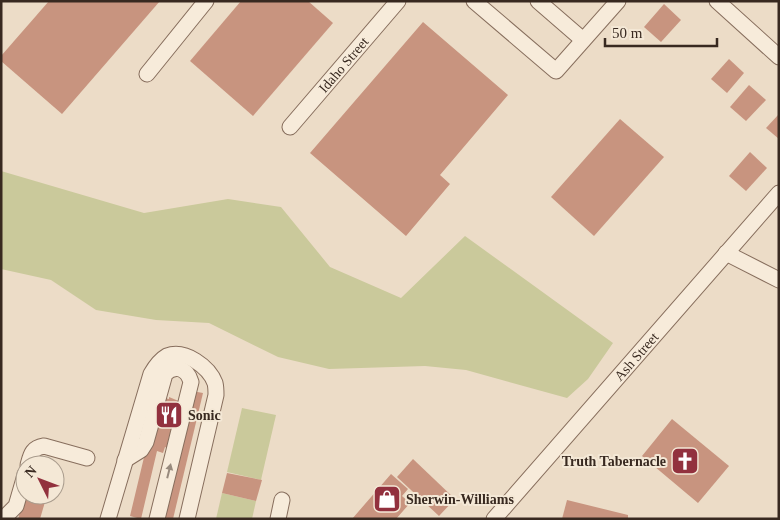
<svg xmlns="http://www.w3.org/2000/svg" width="780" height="520" font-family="Georgia,serif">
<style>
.green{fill:#cac99b}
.building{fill:#c8947f}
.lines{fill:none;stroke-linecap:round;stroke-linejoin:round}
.minor-casing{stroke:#876e5d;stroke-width:17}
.minor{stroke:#f7ebda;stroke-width:15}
.oneway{fill:#988a7d}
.labels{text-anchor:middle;stroke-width:4;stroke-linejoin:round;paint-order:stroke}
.street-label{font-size:14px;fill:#382920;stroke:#f4e8d6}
.poi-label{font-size:14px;font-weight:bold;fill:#382920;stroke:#f4e8d6;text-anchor:start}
</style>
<rect width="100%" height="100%" fill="#ecdcc7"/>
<!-- green -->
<g class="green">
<path d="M1 171 144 213 228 199 281 207 330 267 401 298 465 236 613 343 588 379 567 398 466 370 425 366 329 369 278 357 209 323 156 320 96 310 51 280 1 269Z"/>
<path d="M242 408 276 415 261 480 227 472Z"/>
<path d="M222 493 256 501 252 519H216Z"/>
</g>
<!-- building -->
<g class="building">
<path d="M49 1H160L62 114 1 61V56Z"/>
<path d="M241 1H308L333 23 253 116 190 61Z"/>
<path d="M664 4 681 20 661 42 644 27Z"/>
<path d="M423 22 508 95 440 175 450 184 406 236 310 153Z"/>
<path d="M729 59 744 73 727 93 711 79Z"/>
<path d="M749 85 766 100 746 121 730 107Z"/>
<path d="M779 114V139L766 128Z"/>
<path d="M620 119 664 157 594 236 551 197Z"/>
<path d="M750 152 767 168 746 191 729 176Z"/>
<path d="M192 391 203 393 173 519H161Z"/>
<path d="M169 397 181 402 169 449 165 447 163 453 157 451 141 519 130 516 151 428 165 398 169 399Z"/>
<path d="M672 419 729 466 698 503 642 456Z"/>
<path d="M413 459 455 499 439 516 397 477Z"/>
<path d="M227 473 262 480 256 501 222 493Z"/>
<path d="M391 474 408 489 402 496 410 503 396 519H352Z"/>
<path d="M25 495H47L40 519H18Z"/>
<path d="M567 500 628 515V519H562Z"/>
</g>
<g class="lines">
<!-- minor casing -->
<g class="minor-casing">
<g id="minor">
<path d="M474 1 556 71 618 1"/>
<path d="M538 1 583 40"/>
<path d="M717 1 779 57"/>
<path d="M147 74 206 1"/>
<path id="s1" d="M290 127 398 1"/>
<path d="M726 253 779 280"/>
<path d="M125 460 141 450 146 442 165 374C175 364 187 368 191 382L157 519"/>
<path d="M28 465C31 454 32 448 44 446L87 458"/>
<path d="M8 514 16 506 25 475"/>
<path d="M108 519 151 374C155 367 160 360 167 356 185 349 209 367 215 383 216 387 216 391 216 395L187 519"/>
<path d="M278 519 282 500"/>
<path id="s2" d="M494 519 779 193"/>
</g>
</g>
<!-- minor -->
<use href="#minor" class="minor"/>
</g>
<!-- one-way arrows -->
<defs><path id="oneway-solid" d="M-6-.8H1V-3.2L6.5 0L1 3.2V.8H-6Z" transform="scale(1.25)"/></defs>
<use class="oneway" href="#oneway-solid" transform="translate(169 471) rotate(-76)"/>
<!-- icons -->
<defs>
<g id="restaurant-square" transform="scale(1.4375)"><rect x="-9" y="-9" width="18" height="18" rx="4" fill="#92313e" stroke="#f4e8d6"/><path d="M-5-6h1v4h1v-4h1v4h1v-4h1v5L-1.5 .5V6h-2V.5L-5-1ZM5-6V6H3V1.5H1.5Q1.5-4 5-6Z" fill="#fff"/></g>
<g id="church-square" transform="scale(1.4375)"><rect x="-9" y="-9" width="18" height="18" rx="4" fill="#92313e" stroke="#f4e8d6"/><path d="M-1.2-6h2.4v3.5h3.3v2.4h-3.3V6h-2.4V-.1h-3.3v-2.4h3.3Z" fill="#fff"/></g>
<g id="shop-square" transform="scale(1.4375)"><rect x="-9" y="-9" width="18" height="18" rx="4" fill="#92313e" stroke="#f4e8d6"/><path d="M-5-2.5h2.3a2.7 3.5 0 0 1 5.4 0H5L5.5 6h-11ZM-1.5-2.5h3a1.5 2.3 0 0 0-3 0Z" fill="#fff"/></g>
</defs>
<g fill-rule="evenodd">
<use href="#restaurant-square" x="169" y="415"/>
<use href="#church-square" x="685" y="461"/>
<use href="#shop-square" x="387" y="499"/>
</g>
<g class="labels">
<!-- street labels -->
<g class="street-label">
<text dy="5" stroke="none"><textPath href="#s1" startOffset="82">Idaho Street</textPath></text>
<text dy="5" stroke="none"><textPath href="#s2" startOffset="216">Ash Street</textPath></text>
</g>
<!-- poi labels -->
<g class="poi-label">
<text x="188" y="420">Sonic</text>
<text x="666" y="466" text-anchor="end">Truth Tabernacle</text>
<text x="406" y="504">Sherwin-Williams</text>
</g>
</g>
<!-- border -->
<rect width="780" height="520" fill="none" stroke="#382920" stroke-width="5"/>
<!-- north arrow -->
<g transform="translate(40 480) rotate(312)"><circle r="24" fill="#f4e8d6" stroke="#a99c8d"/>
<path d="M0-4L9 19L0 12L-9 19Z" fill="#92313e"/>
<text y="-8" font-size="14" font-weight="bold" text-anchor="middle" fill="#382920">N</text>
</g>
<!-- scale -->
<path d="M605 38v8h112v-8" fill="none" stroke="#382920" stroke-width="2.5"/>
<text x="612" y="38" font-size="15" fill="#382920" stroke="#f4e8d6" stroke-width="4" paint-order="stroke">50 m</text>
</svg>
